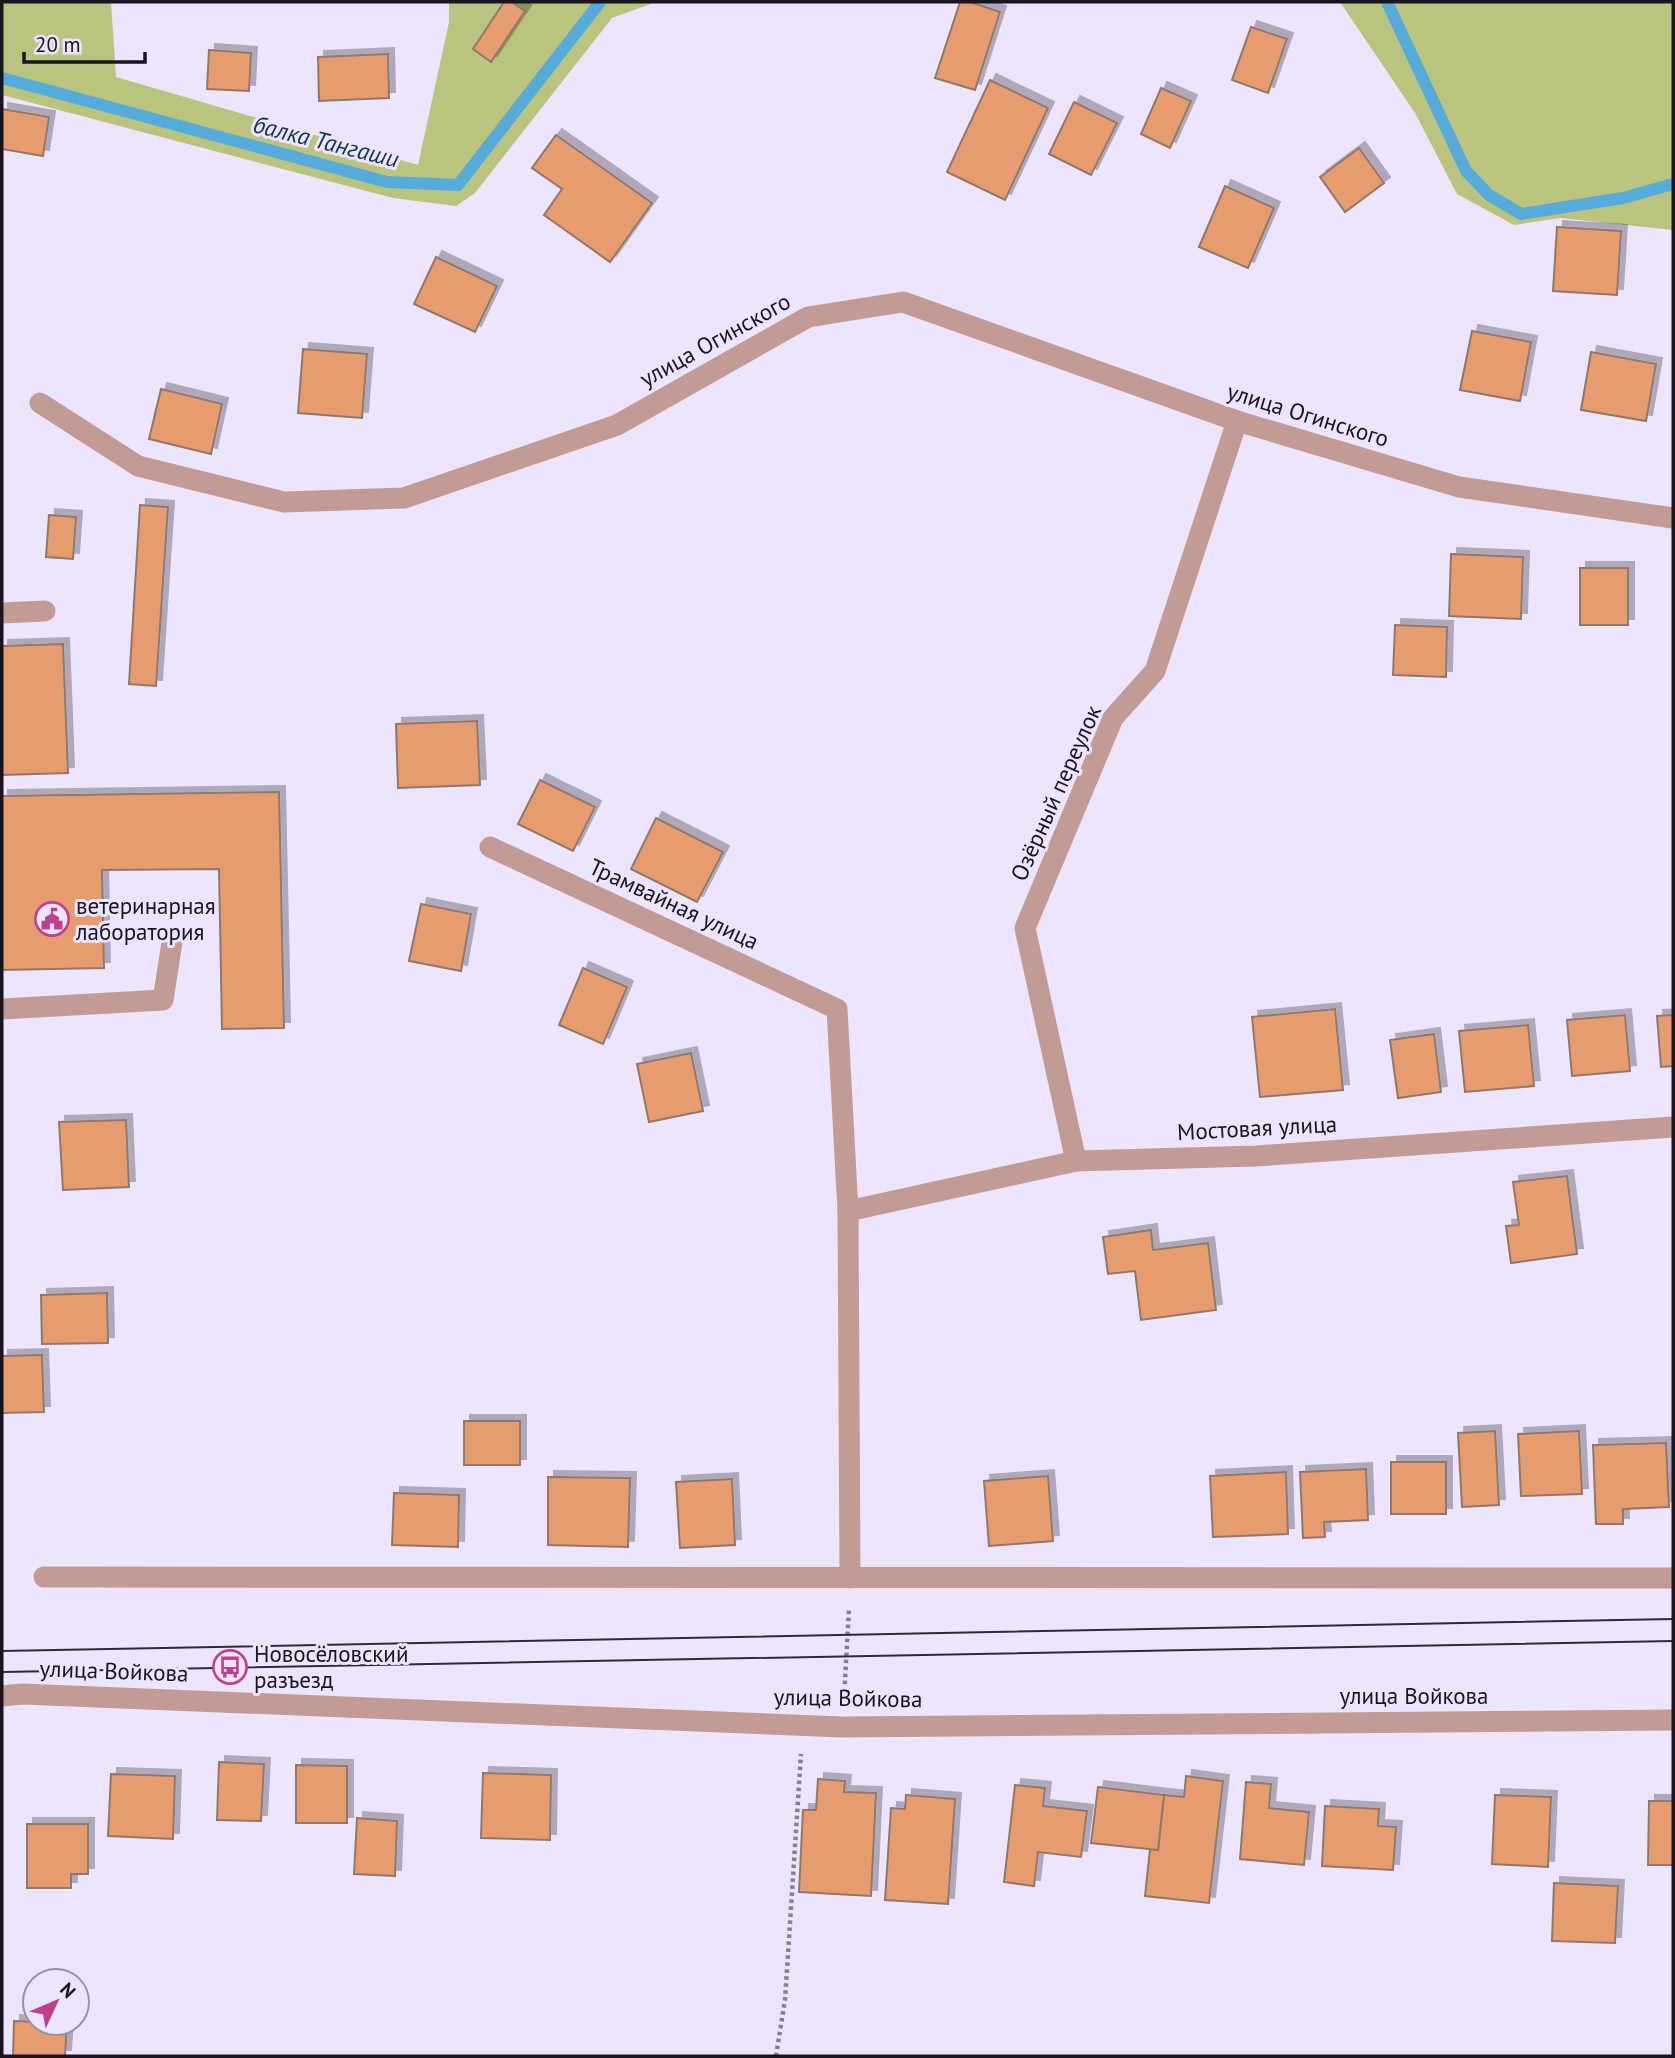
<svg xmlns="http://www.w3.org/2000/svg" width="1675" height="2058" font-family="'PT Sans',sans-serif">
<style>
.green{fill:#bac47e}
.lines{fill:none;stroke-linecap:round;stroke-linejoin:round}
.stream{stroke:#55abd9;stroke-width:12}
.building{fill:#e79c70;stroke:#90786b;stroke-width:2;filter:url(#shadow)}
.path{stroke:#857f91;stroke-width:4.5;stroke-dasharray:3.5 3.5;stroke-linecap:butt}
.service{stroke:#c29b95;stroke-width:21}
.minor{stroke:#c29b95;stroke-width:21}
.tram{stroke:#2f2b36;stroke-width:2}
.labels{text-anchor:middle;stroke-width:6;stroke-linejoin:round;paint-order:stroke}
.street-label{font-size:23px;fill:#18151e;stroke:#ede5fe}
.poi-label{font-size:23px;fill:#18151e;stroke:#ede5fe;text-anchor:start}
.water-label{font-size:24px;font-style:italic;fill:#11374a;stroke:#ede5fe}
</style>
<defs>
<filter id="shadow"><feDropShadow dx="6" dy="-6" stdDeviation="0" flood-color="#0004"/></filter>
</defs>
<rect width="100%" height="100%" fill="#ede5fe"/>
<!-- green -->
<g class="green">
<path d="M2 2H111L116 77 418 165 449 22V2H656L612 18 475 193 456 206 393 198 2 95Z"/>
<path d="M1340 2H1673V230L1560 218 1514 225 1457 194 1415 113Z"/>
</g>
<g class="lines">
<!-- stream -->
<g class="stream">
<path d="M1387 2 1466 171 1489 195 1521 214 1623 198 1673 184"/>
<path d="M2 78 387 182 458 185 600 2"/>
</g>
</g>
<!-- building -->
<g class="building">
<path d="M504 2H511L525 11 491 62 473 49Z"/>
<path d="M960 2H970L1000 12 975 90 935 78Z"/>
<path d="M1251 27 1287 39 1268 93 1232 80Z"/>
<path d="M209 50 251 53 249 91 207 89Z"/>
<path d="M388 54 389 98 319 101 318 57Z"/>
<path d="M990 80 1048 108 1005 200 947 172Z"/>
<path d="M1161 88 1191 101 1170 148 1141 134Z"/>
<path d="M1074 102 1117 123 1091 175 1049 154Z"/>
<path d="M2 109 49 117 43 156 2 149Z"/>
<path d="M556 135 652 203 610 262 544 215 562 189 532 168Z"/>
<path d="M1359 148 1384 183 1345 212 1320 177Z"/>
<path d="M1225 186 1274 208 1248 268 1199 247Z"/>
<path d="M1557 227 1621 231 1617 295 1553 291Z"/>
<path d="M436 257 497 286 475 332 414 304Z"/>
<path d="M1472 331 1531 342 1520 401 1460 390Z"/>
<path d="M303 349 367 354 362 418 298 413Z"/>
<path d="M1591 352 1656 364 1646 421 1581 410Z"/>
<path d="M161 389 222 404 211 454 149 439Z"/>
<path d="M140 505 168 507 156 686 129 684Z"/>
<path d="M49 515 76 517 73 559 46 557Z"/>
<path d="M1451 554 1523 557 1521 619 1449 616Z"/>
<rect x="1580" y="568" width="48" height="57"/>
<path d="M1395 625 1447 627 1446 677 1393 675Z"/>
<path d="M63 644 68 773 2 775V646Z"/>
<path d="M477 721 480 785 398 788 396 724Z"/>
<path d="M540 780 595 807 573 851 518 824Z"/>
<path d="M279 792 284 1028 222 1029 219 869 102 870 104 968 2 970V796Z"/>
<path d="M656 818 723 852 697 902 631 869Z"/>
<path d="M421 904 471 914 461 971 409 961Z"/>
<path d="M583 968 627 987 603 1044 559 1025Z"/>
<path d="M1335 1009 1343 1090 1260 1097 1252 1017Z"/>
<path d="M1625 1015 1630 1071 1572 1076 1567 1020Z"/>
<path d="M1673 1015V1066L1661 1067 1657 1016Z"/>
<path d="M1528 1025 1534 1086 1465 1092 1459 1031Z"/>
<path d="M1434 1034 1441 1092 1398 1098 1390 1040Z"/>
<path d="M691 1053 703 1111 649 1122 637 1064Z"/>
<path d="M126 1120 129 1187 63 1190 59 1122Z"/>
<path d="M1567 1176 1577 1254 1511 1263 1506 1226 1519 1225 1513 1182Z"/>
<path d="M1151 1230 1153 1250 1208 1243 1216 1310 1141 1320 1135 1271 1108 1274 1103 1237Z"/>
<path d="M107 1293 108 1343 42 1344 41 1295Z"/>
<path d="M42 1355 44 1412 2 1413V1356Z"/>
<rect x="464" y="1421" width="56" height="44"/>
<path d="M1495 1431 1499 1505 1462 1507 1458 1433Z"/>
<path d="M1579 1431 1582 1494 1521 1496 1518 1434Z"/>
<path d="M1666 1443 1669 1507 1623 1509V1524H1596L1593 1445Z"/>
<rect x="1391" y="1462" width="55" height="52"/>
<path d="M1366 1469 1368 1520 1324 1522 1325 1537 1303 1538 1300 1472Z"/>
<path d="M1286 1472 1288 1534 1213 1537 1210 1476Z"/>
<path d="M1048 1476 1053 1541 989 1546 984 1481Z"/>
<path d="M548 1477 630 1478 628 1547 548 1545Z"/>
<path d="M732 1479 735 1545 680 1548 676 1482Z"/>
<path d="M394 1493 459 1495 458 1547 392 1545Z"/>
<path d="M219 1762 264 1764 261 1821 217 1820Z"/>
<path d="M296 1765 347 1766V1823H296Z"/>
<path d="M483 1773 551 1775 550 1840 481 1838Z"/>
<path d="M111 1774 175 1776 173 1839 108 1836Z"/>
<path d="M1186 1776 1223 1781 1209 1903 1145 1896 1150 1849 1158 1850 1164 1795 1184 1797Z"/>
<path d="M818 1779 845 1781 844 1792 876 1793 871 1896 799 1892 803 1810H816Z"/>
<path d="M1246 1782 1271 1784 1269 1808 1309 1812 1304 1865 1240 1859Z"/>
<path d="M1015 1785 1045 1788 1043 1806 1087 1811 1081 1857 1038 1852 1034 1886 1004 1882Z"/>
<path d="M1098 1787 1164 1795 1158 1850 1091 1843Z"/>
<path d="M906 1795 955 1799 948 1904 885 1900 891 1808 905 1809Z"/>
<path d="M1495 1795 1551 1797 1548 1867 1492 1864Z"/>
<path d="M1649 1801H1673V1865H1648Z"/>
<path d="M1325 1806 1379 1809 1378 1826 1396 1827 1393 1870 1322 1866Z"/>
<path d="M357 1818 397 1821 395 1876 354 1874Z"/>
<path d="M27 1824H88V1874H71V1888H27Z"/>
<path d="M1554 1883 1618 1886 1615 1943 1552 1941Z"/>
<path d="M14 2021 67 2023 65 2056H13Z"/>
</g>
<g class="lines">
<!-- path -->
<g class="path">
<path d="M844 1698 849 1609"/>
<path d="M776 2056 785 2000 801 1754"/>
</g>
<!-- service -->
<g class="service">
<path d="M2 613 45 611"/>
<path d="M2 1009 163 1000 173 936"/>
<path d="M44 1577 1673 1578"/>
</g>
<!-- minor -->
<g class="minor">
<path d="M40 403 138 466 284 502 404 498 617 425 808 317 903 302 1237 421 1459 487 1673 518"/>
<path d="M490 847 837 1009 848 1211 850 1578"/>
<path d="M1076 1161 1025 928 1113 718 1155 671 1237 421"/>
<path d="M848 1211 1076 1161 1256 1156 1673 1127"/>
<path d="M2 1696 22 1694 842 1727 1673 1720"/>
</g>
<!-- tram -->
<g class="tram">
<path d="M2 1651 1673 1619"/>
<path d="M2 1672 1673 1641"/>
</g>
</g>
<!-- icons -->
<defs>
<g id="civic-ring" transform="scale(1.75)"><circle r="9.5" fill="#ede5fe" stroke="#bf418e" stroke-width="1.5"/><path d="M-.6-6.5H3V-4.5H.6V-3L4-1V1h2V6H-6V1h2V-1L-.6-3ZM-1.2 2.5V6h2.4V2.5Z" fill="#bf418e"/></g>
<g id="bus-ring" transform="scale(1.75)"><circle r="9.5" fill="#ede5fe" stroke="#bf418e" stroke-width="1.5"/><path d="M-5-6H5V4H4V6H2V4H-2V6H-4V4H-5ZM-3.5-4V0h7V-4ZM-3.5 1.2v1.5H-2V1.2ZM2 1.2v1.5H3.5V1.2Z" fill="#bf418e"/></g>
</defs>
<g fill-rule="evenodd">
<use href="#civic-ring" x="52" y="919"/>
<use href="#bus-ring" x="230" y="1667"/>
</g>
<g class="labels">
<!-- street labels -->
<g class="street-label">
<text transform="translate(715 340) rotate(-29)" y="8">улица Огинского</text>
<text transform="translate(1308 415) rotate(17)" y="8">улица Огинского</text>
<text transform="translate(1056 793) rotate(-66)" y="8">Озёрный переулок</text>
<text transform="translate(674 904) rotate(25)" y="8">Трамвайная улица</text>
<text transform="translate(1257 1128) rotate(-3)" y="8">Мостовая улица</text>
<text transform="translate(114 1671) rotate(2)" y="8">улица Войкова</text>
<text x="1414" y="1704">улица Войкова</text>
<text transform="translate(848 1698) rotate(1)" y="8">улица Войкова</text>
</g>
<!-- poi labels -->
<g class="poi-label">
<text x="76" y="914">ветеринарная<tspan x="76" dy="26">лаборатория</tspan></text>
<text x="254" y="1662">Новосёловский<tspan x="254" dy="26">разъезд</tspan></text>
</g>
<!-- water labels -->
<g class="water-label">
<text transform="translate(326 142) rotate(14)" y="8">балка Тангаши</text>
</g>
</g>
<!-- border -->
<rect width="1675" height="2058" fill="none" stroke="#18151e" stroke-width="7"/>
<!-- north arrow -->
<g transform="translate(56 2002) rotate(46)"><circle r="33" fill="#ede5fe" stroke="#9892a4" stroke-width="2"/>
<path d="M0-5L12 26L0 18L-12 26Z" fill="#bf418e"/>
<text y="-10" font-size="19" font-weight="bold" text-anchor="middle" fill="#18151e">N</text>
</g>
<!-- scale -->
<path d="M24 52v10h121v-10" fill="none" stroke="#18151e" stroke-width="3.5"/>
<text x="35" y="52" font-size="21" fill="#18151e" stroke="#ede5fe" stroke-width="5" paint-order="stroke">20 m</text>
</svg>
